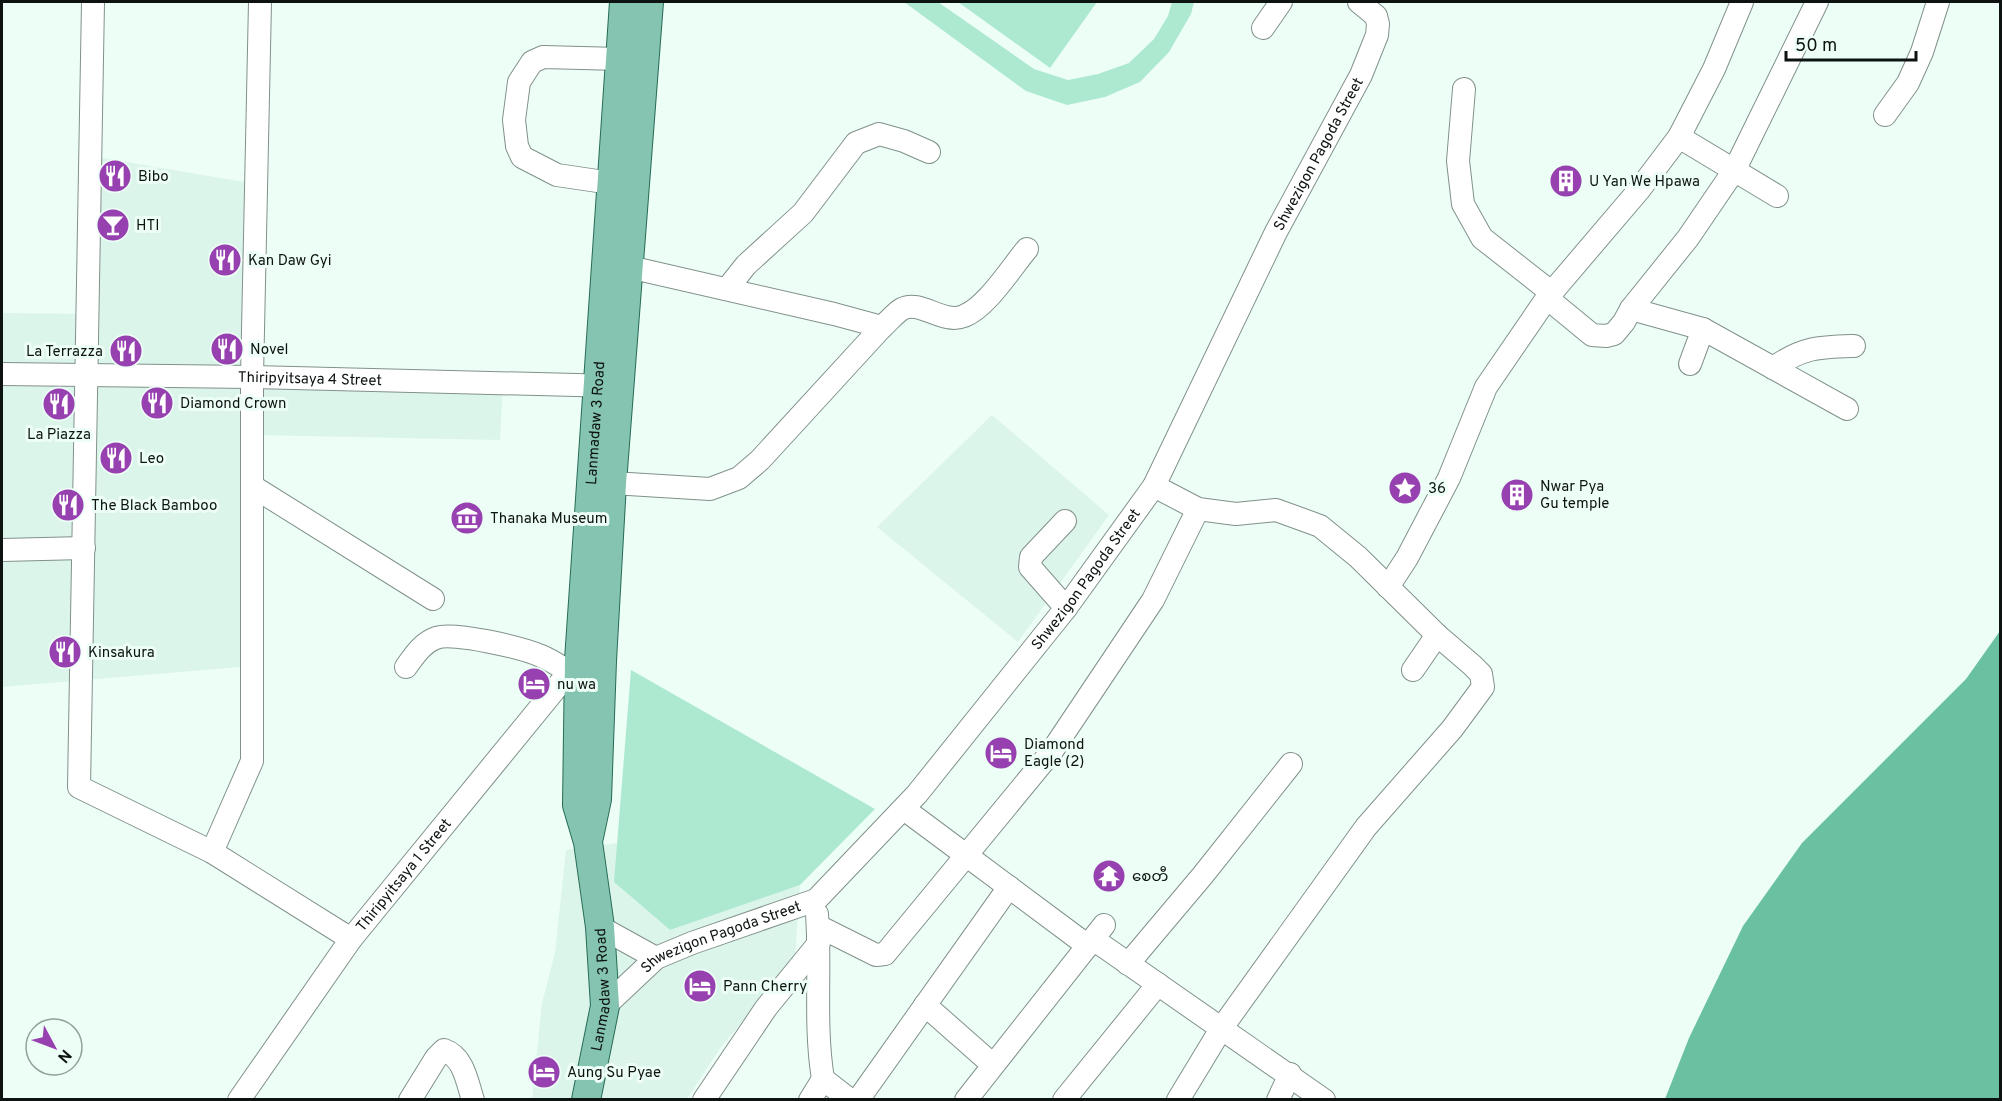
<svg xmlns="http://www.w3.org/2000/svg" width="2002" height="1101" font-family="Overpass,'Noto Sans Myanmar',sans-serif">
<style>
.built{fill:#dcf5ea}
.green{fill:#ade9d1}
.water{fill:#69c1a1}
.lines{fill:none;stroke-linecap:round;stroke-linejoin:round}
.minor-casing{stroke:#81918a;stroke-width:24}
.major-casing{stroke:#266c56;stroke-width:30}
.minor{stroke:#fff;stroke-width:22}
.major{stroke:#85c4b0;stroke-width:28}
.labels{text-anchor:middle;stroke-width:6;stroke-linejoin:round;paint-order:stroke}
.street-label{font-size:15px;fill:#0d1310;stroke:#edfef7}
.poi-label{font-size:15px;fill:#0d1310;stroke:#edfef7;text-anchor:start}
</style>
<rect width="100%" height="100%" fill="#edfef7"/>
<!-- built -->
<g class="built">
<path d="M91 156 256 184 252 377 503 383 500 440 252 435V666L2 687V313L88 314Z"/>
<path d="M992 415 1109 515 1018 642 877 527Z"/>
<path d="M617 843 623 890 670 930 800 885 795 958 721 1047 687 1099 532 1100 542 1003 555 953 566 850Z"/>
</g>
<!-- green -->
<g class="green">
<path d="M904 2H938L1034 69 1068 80 1098 74 1129 63 1154 39 1168 16 1172 2H1194L1191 14 1169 52 1140 82 1105 97 1067 105 1026 91Z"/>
<path d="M958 2H1097L1050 68Z"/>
<path d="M631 670 875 809 800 885 670 930 614 882Z"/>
</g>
<!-- water -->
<path class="water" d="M2000 631V1099H1665L1689 1038 1743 926 1802 843 1966 679Z"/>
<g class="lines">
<!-- minor casing -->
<g class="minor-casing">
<g id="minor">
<path d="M93 2 79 787 212 852 351 939"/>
<path d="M1263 28 1281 2"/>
<path d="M1464 89 1458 161 1463 204 1482 238 1552 293"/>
<path d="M1885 115 1908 83 1922 52 1938 2"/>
<path d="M1679 137 1777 196"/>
<path d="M611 183 557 175 522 157 517 146 514 120 519 82 532 62 543 57 620 59"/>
<path d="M629 267 834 314 882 327"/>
<path d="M727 289 746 265 803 213 856 143 879 134 904 141 929 152"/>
<path d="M1547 298 1592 335 1606 336 1614 334 1624 322 1631 309 1688 238 1735 169 1817 2"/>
<path d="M1631 309 1703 329 1847 409"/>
<path d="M1690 364 1703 329"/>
<path d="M1773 368C1803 347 1819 347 1854 346"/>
<path id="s1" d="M2 374 252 377 615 386"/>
<path d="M596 482 710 489 739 478 760 460 882 327C888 322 895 313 902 309 920 299 943 325 964 316 987 307 1011 268 1027 249"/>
<path d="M252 486 433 599"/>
<path d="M1154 486 1198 509 1236 514 1276 510 1320 526 1358 557 1437 635 1472 665 1481 674 1483 687 1452 729 1366 827 1221 1029 1178 1100"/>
<path d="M1065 521 1031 557 1030 567 1066 608"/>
<path d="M2 550 84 548"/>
<path d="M1388 587 1407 558 1449 478 1486 387 1547 298 1639 190 1679 137 1714 69 1742 2"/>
<path d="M406 667C414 656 422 643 436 638 452 631 523 648 541 656 551 660 560 666 569 672"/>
<path d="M1413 670 1437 635"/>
<path d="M904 809 1088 946"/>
<path d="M212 852 252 761V377L260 2"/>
<path d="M817 914C821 969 814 1024 823 1079L850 1100"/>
<path d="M818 926 876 955 885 954 1052 751 1153 600 1198 509"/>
<path d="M600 927 656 958"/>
<path d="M1093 939 1324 1100"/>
<path d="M1128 964 1203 875 1291 764"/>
<path d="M925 1005 993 1065"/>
<path id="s2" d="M605 1006 656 958 692 943 816 900 917 794 1066 608 1154 486 1276 232 1361 75 1377 35 1378 24 1376 16 1359 2"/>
<path id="s3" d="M239 1100 351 939 579 660"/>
<path d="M410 1100 436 1058 444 1050C464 1057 467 1082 473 1100"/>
<path d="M704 1100 766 1008 819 943"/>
<path d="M810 1100 823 1079"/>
<path d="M858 1100 1009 887"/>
<path d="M966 1100 1104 925"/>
<path d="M1064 1100 1158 984"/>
<path d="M1278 1100 1290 1074"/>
</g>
</g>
<!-- major casing -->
<g class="major-casing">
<g id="major">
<path d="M589 837 597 799 602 661 612 483 649 2"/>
<path id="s4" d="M586 1100 605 1006 600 927 588 842 577 805 579 660 624 2"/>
</g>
</g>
<!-- minor -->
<use href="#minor" class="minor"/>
<!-- major -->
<use href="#major" class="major"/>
</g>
<!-- icons -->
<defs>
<g id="restaurant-disc" transform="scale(1.725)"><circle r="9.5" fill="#9641af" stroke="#edfef7"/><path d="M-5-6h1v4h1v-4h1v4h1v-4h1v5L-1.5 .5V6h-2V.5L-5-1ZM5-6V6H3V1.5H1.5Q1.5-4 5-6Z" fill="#fff"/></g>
<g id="building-disc" transform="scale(1.725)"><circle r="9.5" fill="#9641af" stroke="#edfef7"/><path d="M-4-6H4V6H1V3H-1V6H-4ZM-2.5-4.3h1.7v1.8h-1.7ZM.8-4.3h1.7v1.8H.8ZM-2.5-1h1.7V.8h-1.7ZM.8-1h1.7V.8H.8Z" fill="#fff"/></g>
<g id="bar-disc" transform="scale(1.725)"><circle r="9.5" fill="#9641af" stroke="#edfef7"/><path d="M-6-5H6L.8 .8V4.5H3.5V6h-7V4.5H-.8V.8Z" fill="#fff"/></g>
<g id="sight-disc" transform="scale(1.725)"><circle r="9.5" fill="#9641af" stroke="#edfef7"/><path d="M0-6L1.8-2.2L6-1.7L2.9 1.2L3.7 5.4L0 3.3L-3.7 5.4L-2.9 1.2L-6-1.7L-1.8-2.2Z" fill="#fff"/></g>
<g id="museum-disc" transform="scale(1.725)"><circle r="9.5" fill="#9641af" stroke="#edfef7"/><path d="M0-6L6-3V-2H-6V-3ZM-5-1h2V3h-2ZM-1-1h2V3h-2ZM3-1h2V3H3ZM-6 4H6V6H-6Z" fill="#fff"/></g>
<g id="hotel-disc" transform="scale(1.725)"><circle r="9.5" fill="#9641af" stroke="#edfef7"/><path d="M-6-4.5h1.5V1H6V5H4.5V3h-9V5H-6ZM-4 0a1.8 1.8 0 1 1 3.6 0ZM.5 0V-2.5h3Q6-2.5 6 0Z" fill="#fff"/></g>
<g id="temple-disc" transform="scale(1.725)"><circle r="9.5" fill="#9641af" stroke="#edfef7"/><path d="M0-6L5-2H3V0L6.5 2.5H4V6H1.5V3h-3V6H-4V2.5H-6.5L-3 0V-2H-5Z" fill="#fff"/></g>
</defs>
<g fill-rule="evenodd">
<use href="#restaurant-disc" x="115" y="176"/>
<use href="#building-disc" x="1566" y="181"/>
<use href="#bar-disc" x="113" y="225"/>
<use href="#restaurant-disc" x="225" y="260"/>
<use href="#restaurant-disc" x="227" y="349"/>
<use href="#restaurant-disc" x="126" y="351"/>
<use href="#restaurant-disc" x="157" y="403"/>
<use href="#restaurant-disc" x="59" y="404"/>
<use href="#restaurant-disc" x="116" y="458"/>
<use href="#sight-disc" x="1405" y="488"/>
<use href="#building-disc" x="1517" y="495"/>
<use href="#restaurant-disc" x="68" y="505"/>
<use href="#museum-disc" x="467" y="518"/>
<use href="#restaurant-disc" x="65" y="652"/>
<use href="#hotel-disc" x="534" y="684"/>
<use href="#hotel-disc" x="1001" y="753"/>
<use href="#temple-disc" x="1109" y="876"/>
<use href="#hotel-disc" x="700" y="986"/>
<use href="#hotel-disc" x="544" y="1072"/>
</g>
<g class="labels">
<!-- street labels -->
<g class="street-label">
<text dy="5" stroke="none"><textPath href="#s2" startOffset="1146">Shwezigon Pagoda Street</textPath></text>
<text dy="5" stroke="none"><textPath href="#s1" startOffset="308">Thiripyitsaya 4 Street</textPath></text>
<text dy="5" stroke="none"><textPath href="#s4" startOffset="682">Lanmadaw 3 Road</textPath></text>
<text dy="5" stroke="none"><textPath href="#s2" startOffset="660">Shwezigon Pagoda Street</textPath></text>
<text dy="5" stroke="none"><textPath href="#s3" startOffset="279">Thiripyitsaya 1 Street</textPath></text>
<text dy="5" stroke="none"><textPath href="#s2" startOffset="138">Shwezigon Pagoda Street</textPath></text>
<text dy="5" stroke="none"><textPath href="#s4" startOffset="112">Lanmadaw 3 Road</textPath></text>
</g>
<!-- poi labels -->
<g class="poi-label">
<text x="138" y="181">Bibo</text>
<text x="1589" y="186">U Yan We Hpawa</text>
<text x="136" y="230">HTI</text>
<text x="248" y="265">Kan Daw Gyi</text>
<text x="250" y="354">Novel</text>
<text x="103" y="356" text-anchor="end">La Terrazza</text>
<text x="180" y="408">Diamond Crown</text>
<text x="59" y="439" text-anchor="middle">La Piazza</text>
<text x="139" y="463">Leo</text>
<text x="1540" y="491">Nwar Pya<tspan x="1540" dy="17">Gu temple</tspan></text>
<text x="1428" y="493">36</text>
<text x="91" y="510">The Black Bamboo</text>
<text x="490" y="523">Thanaka Museum</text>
<text x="88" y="657">Kinsakura</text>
<text x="557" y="689">nu wa</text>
<text x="1024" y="749">Diamond<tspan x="1024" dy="17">Eagle (2)</tspan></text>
<text x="1132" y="881">စေတီ</text>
<text x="723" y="991">Pann Cherry</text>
<text x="567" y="1077">Aung Su Pyae</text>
</g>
</g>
<!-- border -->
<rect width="2002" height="1101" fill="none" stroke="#0d1310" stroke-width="6"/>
<!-- north arrow -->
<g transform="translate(54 1047) rotate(131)"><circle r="28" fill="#edfef7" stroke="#93a09b" stroke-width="1.5"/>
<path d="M0-4.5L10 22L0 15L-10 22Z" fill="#9641af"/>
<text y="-9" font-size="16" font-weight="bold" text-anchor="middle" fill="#0d1310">N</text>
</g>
<!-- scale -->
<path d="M1786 51v9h130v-9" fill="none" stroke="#0d1310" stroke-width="3"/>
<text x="1795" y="51" font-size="18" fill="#0d1310" stroke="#edfef7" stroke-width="4.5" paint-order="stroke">50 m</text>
</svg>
